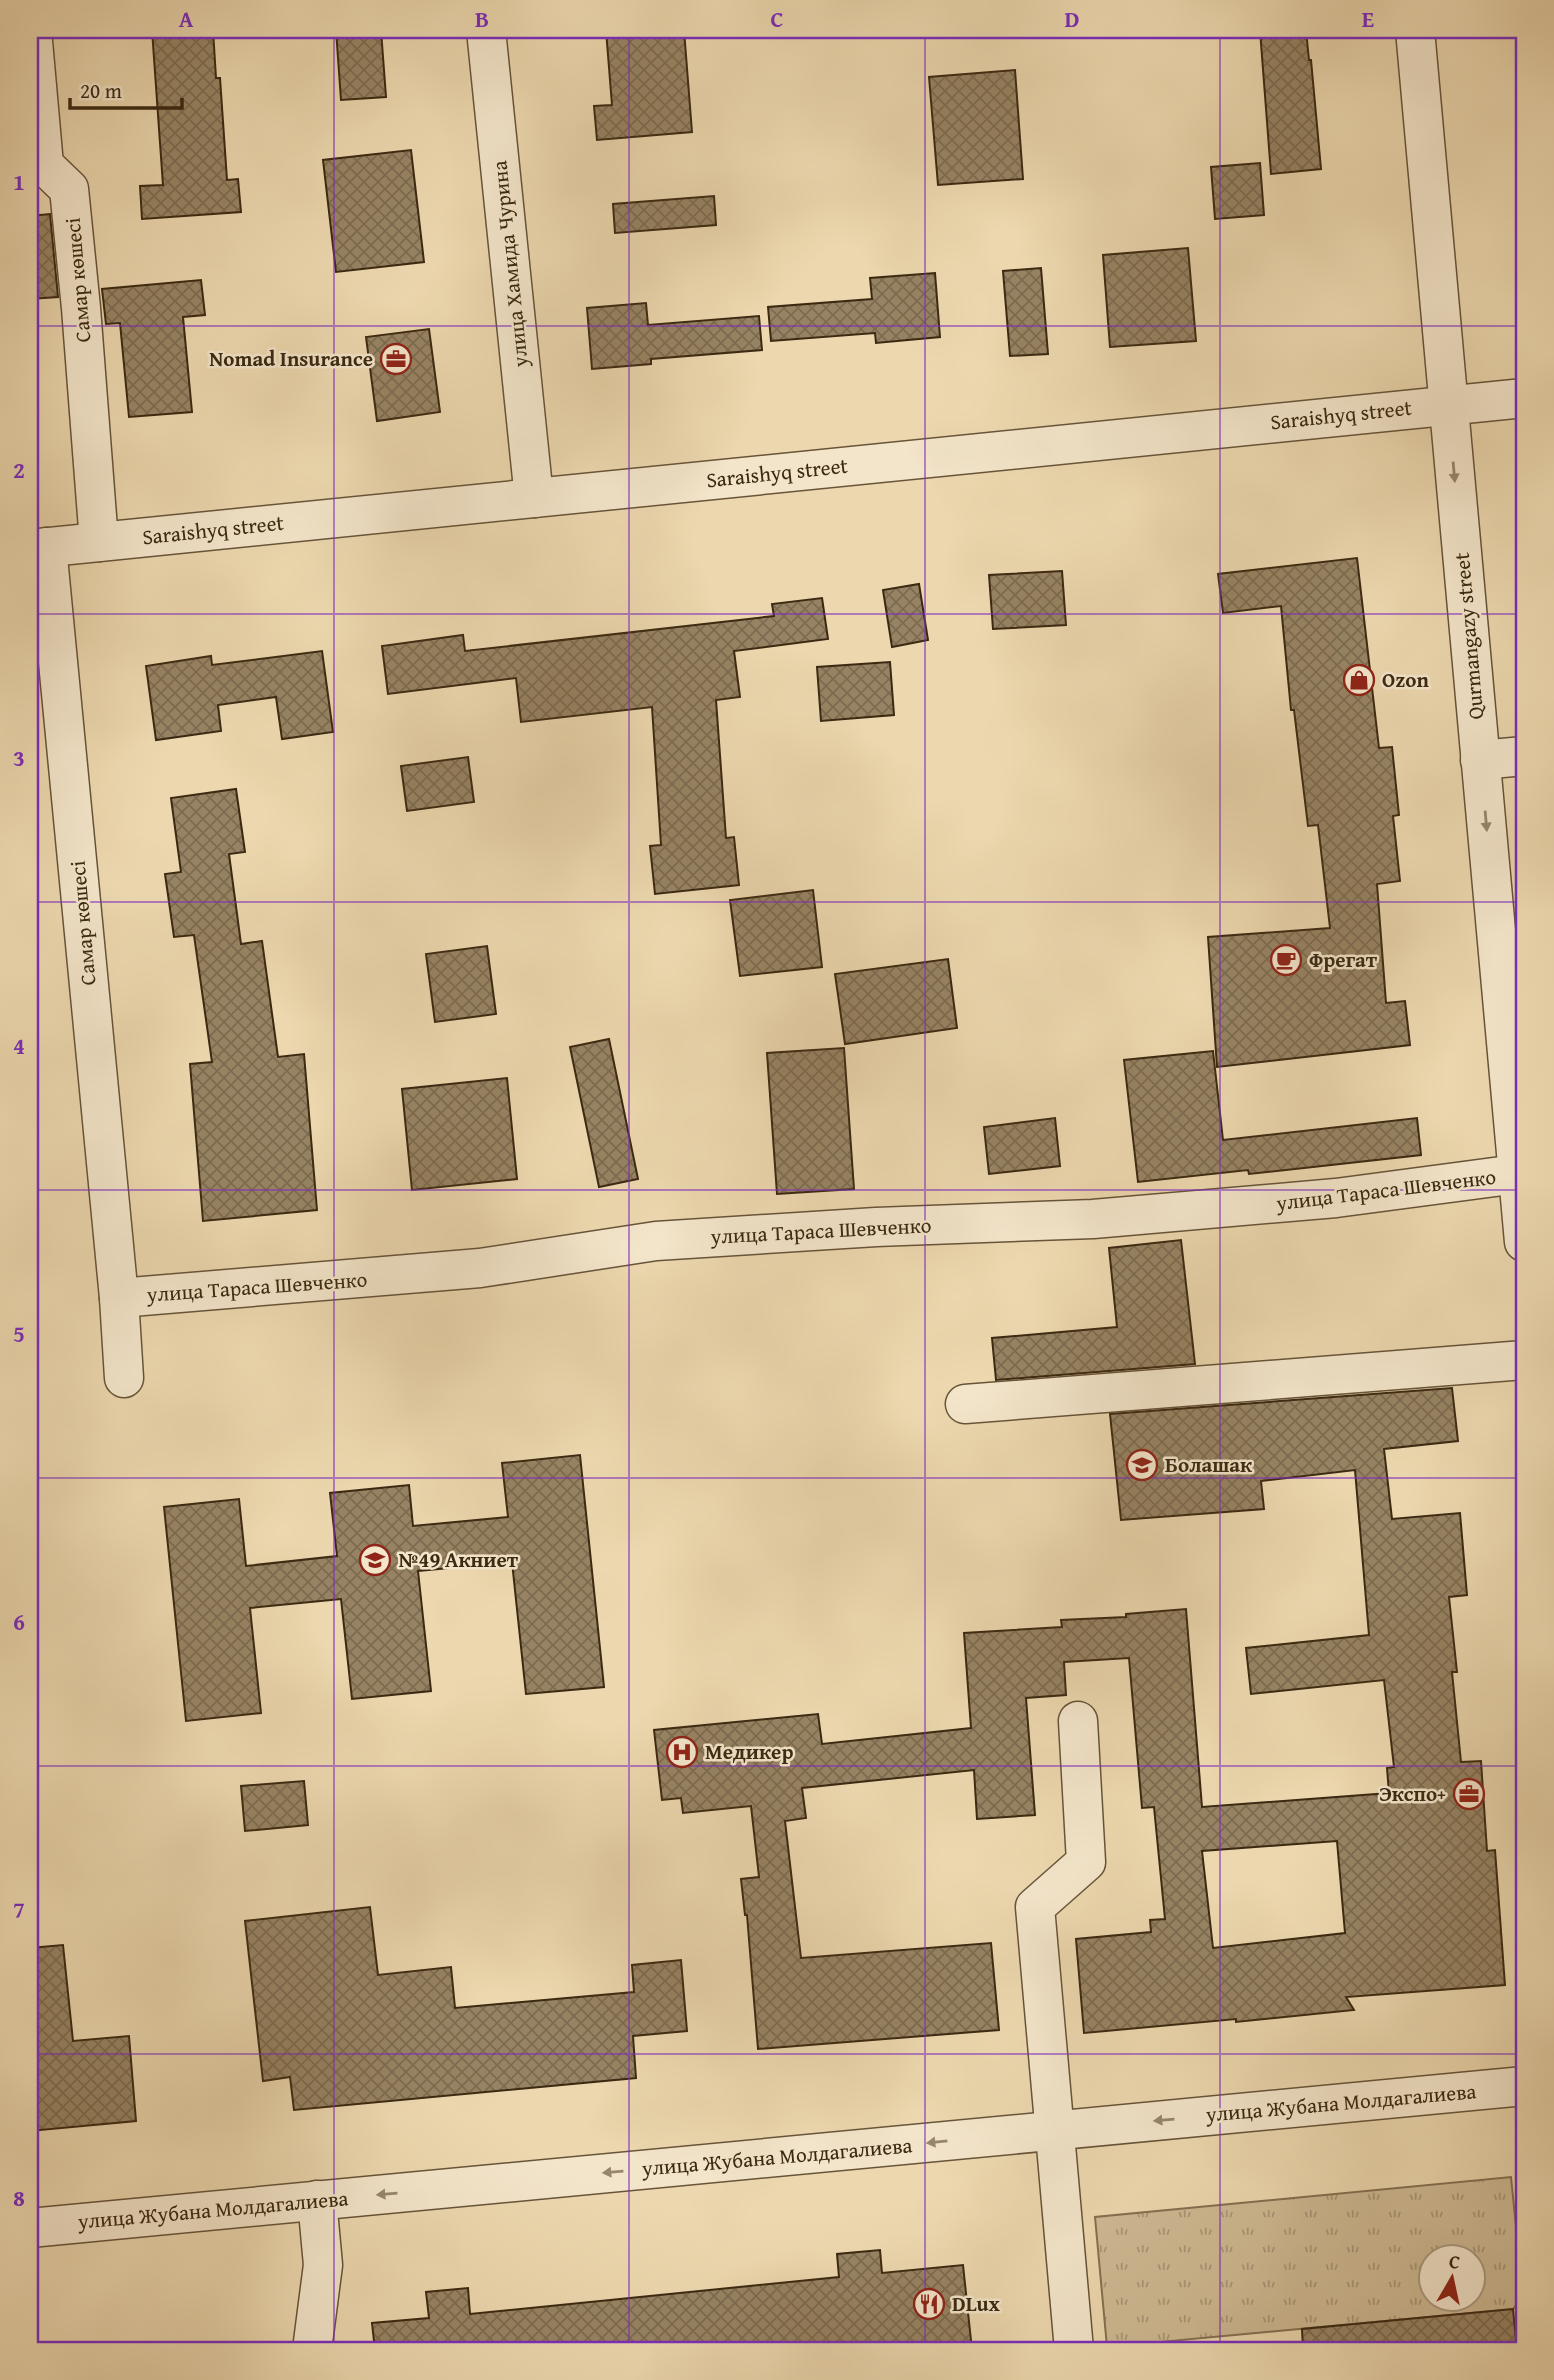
<svg xmlns="http://www.w3.org/2000/svg" width="1554" height="2380" font-family="'Gentium Book Plus',serif">
<style>
.park{fill:url(#park-tufts);stroke:#847152;stroke-width:2;fill-rule:evenodd}
.building{fill:url(#building-cross-hatch);stroke:#3b2912;stroke-width:2;fill-rule:evenodd}
.lines{fill:none;stroke-linecap:round;stroke-linejoin:round}
.minor-casing{stroke:#675439;stroke-width:41}
.minor{stroke:#f3e5ca;stroke-width:38}
.oneway{fill:#97876e}
.grid{fill:none;stroke:#7b2cbf;stroke-width:2;stroke-opacity:0.55}
.labels{text-anchor:middle;stroke-width:5;stroke-linejoin:round;paint-order:stroke}
.street-label{font-size:21px;fill:#3b2912;stroke:#f3e5ca}
.poi-label{font-size:21px;font-weight:bold;fill:#3b2912;stroke:#f3e5ca;text-anchor:start}
.neatline{fill:none;stroke:#7b2cbf;stroke-width:2.5}
.grid-label{font-size:23px;text-anchor:middle;font-weight:bold;fill:#7b2cbf}
</style>
<defs>
<pattern id="park-tufts" width="24" height="20" patternUnits="userSpaceOnUse" patternTransform="scale(1.75)"><rect width="24" height="20" fill="#ceb993"/><path d="M3 7l-1-3M5 7V3M7 7l1-3M15 17l-1-3M17 17v-4M19 17l1-3" fill="none" stroke="#a89677"/></pattern>
<pattern id="building-cross-hatch" width="8" height="8" patternUnits="userSpaceOnUse" patternTransform="scale(1.75)"><rect width="8" height="8" fill="#978363"/><path d="M0 0l8 8M0 8l8-8" fill="none" stroke="#7c6b50"/></pattern>
</defs>
<rect width="100%" height="100%" fill="#ecd7ae"/>
<filter id="stains"><feTurbulence type="fractalNoise" baseFrequency=".00286" numOctaves="4"/><feColorMatrix values="0 0 0 0 .2 0 0 0 0 .09 0 0 0 0 .02 0 0 0 .5 -.17"/></filter>
<radialGradient id="worn" r=".72"><stop offset=".6" stop-color="#630" stop-opacity="0"/><stop offset="1" stop-color="#630" stop-opacity=".3"/></radialGradient>
<!-- park -->
<path class="park" d="M1511 2177 1523 2296 1513 2309 1107 2347 1095 2217ZM1432 2258H1474V2300H1432Z"/>
<!-- building -->
<g class="building">
<path d="M152 30H213L216 78H220L227 180 238 179 241 212 142 219 140 186 163 185Z"/>
<path d="M336 30H381L386 97 341 100Z"/>
<path d="M606 30H684L692 132 597 140 594 106 612 105Z"/>
<path d="M1260 30H1306L1309 60H1311L1321 169 1271 174Z"/>
<path d="M1015 70 1023 179 938 185 929 77Z"/>
<path d="M411 150 424 262 336 272 323 160Z"/>
<path d="M1260 163 1264 215 1215 219 1211 167Z"/>
<path d="M714 196 716 225 615 233 613 204Z"/>
<path d="M50 214 58 297 30 299V216Z"/>
<path d="M1188 248 1196 341 1110 347 1103 255Z"/>
<path d="M1041 268 1048 354 1010 356 1003 271Z"/>
<path d="M935 273 940 337 876 343 875 333 771 341 768 307 872 299 870 278Z"/>
<path d="M201 280 205 315 183 317 192 412 129 417 120 323 106 324 102 289Z"/>
<path d="M646 303 648 325 759 316 762 350 651 359V364L592 369 587 308Z"/>
<path d="M429 329 440 412 377 421 366 337Z"/>
<path d="M1357 558 1379 748 1392 747 1399 815 1393 816 1400 881 1377 884 1386 1003 1405 1001 1410 1045 1217 1067 1208 937 1330 928 1318 825 1308 826 1294 710H1291L1281 606 1223 613 1218 574Z"/>
<path d="M1062 571 1066 625 993 629 989 575Z"/>
<path d="M919 584 928 640 892 647 883 590Z"/>
<path d="M822 598 828 639 734 651 740 697 716 700 726 838 734 837 739 885 655 894 650 846 661 845 652 707 521 722 516 678 388 694 382 646 463 635 465 651 774 616 772 604Z"/>
<path d="M322 651 333 732 282 739 276 697 218 705 221 731 156 740 146 666 211 656 212 665Z"/>
<path d="M890 662 894 715 821 721 817 667Z"/>
<path d="M468 757 474 802 407 811 401 766Z"/>
<path d="M236 789 245 852 229 854 241 944 262 941 278 1057 304 1054 317 1210 203 1221 190 1064 212 1062 194 935 174 937 165 874 181 872 171 798Z"/>
<path d="M813 890 822 967 740 976 730 900Z"/>
<path d="M487 946 496 1014 435 1022 426 954Z"/>
<path d="M948 959 957 1028 845 1044 835 974Z"/>
<path d="M609 1039 638 1179 599 1187 570 1047Z"/>
<path d="M844 1048 854 1189 777 1194 767 1053Z"/>
<path d="M1213 1051 1223 1140 1417 1118 1421 1155 1249 1174 1248 1170 1138 1182 1124 1060Z"/>
<path d="M507 1078 517 1179 412 1190 402 1089Z"/>
<path d="M1055 1118 1060 1166 989 1174 984 1127Z"/>
<path d="M1181 1240 1195 1364 996 1380 992 1338 1117 1327 1109 1248Z"/>
<path d="M1452 1388 1458 1441 1384 1449 1392 1519 1460 1513 1467 1595 1449 1597 1457 1672H1452L1461 1762 1481 1761 1487 1851 1495 1850 1505 1985 1346 1997 1354 2010 1236 2022V2019L1084 2033 1076 1939 1151 1932 1150 1920 1165 1919 1154 1807 1142 1808 1129 1658 1064 1662 1066 1695 1026 1698 1035 1815 977 1819 974 1770 802 1788 806 1818 785 1821 801 1958 991 1943 999 2030 758 2049 747 1915H745L741 1879 759 1877 751 1806 683 1813 681 1798 662 1800 654 1730 818 1714 822 1744 971 1728 964 1633 1062 1627 1061 1620 1126 1617V1614L1186 1609 1202 1807 1389 1793 1387 1768 1394 1767 1384 1680 1251 1694 1246 1648 1369 1635 1355 1470 1261 1481 1264 1509 1121 1520 1110 1414ZM1337 1841 1345 1933 1213 1948 1202 1851Z"/>
<path d="M580 1455 604 1687 526 1694 512 1562 418 1571 431 1691 352 1699 341 1599 250 1608 261 1713 186 1721 164 1507 239 1499 246 1566 337 1556 330 1493 409 1485 413 1526 508 1517 502 1463Z"/>
<path d="M304 1781 308 1825 245 1831 241 1786Z"/>
<path d="M370 1907 378 1975 451 1967 455 2008 634 1992 632 1965 681 1960 687 2031 633 2036 636 2078 294 2110 290 2077 263 2081 245 1921Z"/>
<path d="M63 1945 73 2041 129 2036 136 2121 30 2131V1948Z"/>
<path d="M880 2250 882 2273 963 2265 972 2350H375L372 2323 429 2318 426 2292 468 2288 470 2314 839 2277 837 2254Z"/>
<path d="M1513 2309 1517 2350H1303L1302 2329Z"/>
</g>
<g class="lines">
<!-- minor casing -->
<g class="minor-casing">
<g id="minor">
<path d="M32 30 44 165 69 189 81 308 99 542"/>
<path d="M486 30 534 498"/>
<path d="M1415 30 1524 1242"/>
<path d="M47 547 119 1298 124 1378"/>
<path d="M30 549 1524 398"/>
<path d="M1480 760 1524 756"/>
<path d="M119 1298 480 1268 656 1241 876 1227 1093 1219 1336 1198 1524 1173"/>
<path d="M965 1404 1524 1360"/>
<path d="M30 2228 1524 2086"/>
<path d="M313 2350V2342L323 2265 317 2200"/>
<path d="M1074 2350 1035 1907 1086 1862 1078 1721"/>
</g>
</g>
<!-- minor -->
<use href="#minor" class="minor"/>
</g>
<!-- one-way arrows -->
<defs><path id="oneway-solid" d="M-6-.8H1V-3.2L6.5 0L1 3.2V.8H-6Z" transform="scale(1.75)"/></defs>
<g class="oneway">
<use href="#oneway-solid" transform="translate(1454 472) rotate(85)"/>
<use href="#oneway-solid" transform="translate(1486 821) rotate(85)"/>
<use href="#oneway-solid" transform="translate(1164 2120) rotate(175)"/>
<use href="#oneway-solid" transform="translate(937 2142) rotate(174)"/>
<use href="#oneway-solid" transform="translate(613 2172) rotate(175)"/>
<use href="#oneway-solid" transform="translate(387 2194) rotate(175)"/>
</g>
<!-- grid -->
<path class="grid" d="M334 30V2350M629 30V2350M925 30V2350M1220 30V2350M30 326H1524M30 614H1524M30 902H1524M30 1190H1524M30 1478H1524M30 1766H1524M30 2054H1524"/>
<!-- icons -->
<defs>
<g id="office-ring" transform="scale(1.575)"><circle r="9.5" fill="#f3e5ca" stroke="#8f2418" stroke-width="1.5"/><path d="M-6-3h4V-5.5h4V-3h4V5H-6ZM-1-4.5V-3h2v-1.5ZM-6 0V1H6V0Z" fill="#8f2418"/></g>
<g id="shop-ring" transform="scale(1.575)"><circle r="9.5" fill="#f3e5ca" stroke="#8f2418" stroke-width="1.5"/><path d="M-5-2.5h2.3a2.7 3.5 0 0 1 5.4 0H5L5.5 6h-11ZM-1.5-2.5h3a1.5 2.3 0 0 0-3 0Z" fill="#8f2418"/></g>
<g id="cafe-ring" transform="scale(1.575)"><circle r="9.5" fill="#f3e5ca" stroke="#8f2418" stroke-width="1.5"/><path d="M-5.5-4.5H6V0H3Q3 3.5 0 3.5H-2.5Q-5.5 3.5-5.5 0ZM3-3.2v2h1.7v-2ZM-6 4.5H4V6H-6Z" fill="#8f2418"/></g>
<g id="school-ring" transform="scale(1.575)"><circle r="9.5" fill="#f3e5ca" stroke="#8f2418" stroke-width="1.5"/><path d="M0-5L7-2L0 1L-7-2ZM-4 1L0 2.5L4 1V4Q0 6-4 4Z" fill="#8f2418"/></g>
<g id="hospital-ring" transform="scale(1.575)"><circle r="9.5" fill="#f3e5ca" stroke="#8f2418" stroke-width="1.5"/><path d="M-5-5h3v3.5h4V-5h3V5h-3V1.5h-4V5h-3Z" fill="#8f2418"/></g>
<g id="restaurant-ring" transform="scale(1.575)"><circle r="9.5" fill="#f3e5ca" stroke="#8f2418" stroke-width="1.5"/><path d="M-5-6h1v4h1v-4h1v4h1v-4h1v5L-1.5 .5V6h-2V.5L-5-1ZM5-6V6H3V1.5H1.5Q1.5-4 5-6Z" fill="#8f2418"/></g>
</defs>
<g fill-rule="evenodd">
<use href="#office-ring" x="396" y="359"/>
<use href="#shop-ring" x="1359" y="680"/>
<use href="#cafe-ring" x="1286" y="960"/>
<use href="#school-ring" x="1142" y="1465"/>
<use href="#school-ring" x="375" y="1560"/>
<use href="#hospital-ring" x="682" y="1752"/>
<use href="#office-ring" x="1469" y="1794"/>
<use href="#restaurant-ring" x="929" y="2304"/>
</g>
<g class="labels">
<!-- street labels -->
<g class="street-label">
<text transform="translate(510 264) rotate(-96)" y="7">улица Хамида Чурина</text>
<text transform="translate(78 280) rotate(-95)" y="7">Самар көшесі</text>
<text transform="translate(1341 415) rotate(-6)" y="7">Saraishyq street</text>
<text transform="translate(777 473) rotate(-6)" y="7">Saraishyq street</text>
<text transform="translate(213 530) rotate(-6)" y="7">Saraishyq street</text>
<text transform="translate(1469 636) rotate(-95)" y="7">Qurmangazy street</text>
<text transform="translate(83 923) rotate(-95)" y="7">Самар көшесі</text>
<text transform="translate(1386 1190) rotate(-7)" y="7">улица Тараса Шевченко</text>
<text transform="translate(821 1231) rotate(-3)" y="7">улица Тараса Шевченко</text>
<text transform="translate(257 1287) rotate(-4)" y="7">улица Тараса Шевченко</text>
<text transform="translate(1341 2103) rotate(-5)" y="7">улица Жубана Молдагалиева</text>
<text transform="translate(777 2157) rotate(-5)" y="7">улица Жубана Молдагалиева</text>
<text transform="translate(213 2210) rotate(-5)" y="7">улица Жубана Молдагалиева</text>
</g>
<!-- poi labels -->
<g class="poi-label">
<text x="373" y="366" text-anchor="end">Nomad Insurance</text>
<text x="1382" y="687">Ozon</text>
<text x="1309" y="967">Фрегат</text>
<text x="1165" y="1472">Болашак</text>
<text x="398" y="1567">№49 Акниет</text>
<text x="705" y="1759">Медикер</text>
<text x="1446" y="1801" text-anchor="end">Экспо+</text>
<text x="952" y="2311">DLux</text>
</g>
</g>
<!-- margin -->
<rect width="1554" height="2380" fill="none" stroke="#ecd7ae" stroke-width="77"/>
<!-- north arrow -->
<g transform="translate(1452 2278) rotate(9)"><circle r="33" fill="#f3e5ca" stroke="#a99a80" stroke-width="2"/>
<path d="M0-5L12 26L0 18L-12 26Z" fill="#8f2418"/>
<text y="-10" font-size="19" font-weight="bold" text-anchor="middle" fill="#3b2912">С</text>
</g>
<!-- scale -->
<path d="M70 98v10h112v-10" fill="none" stroke="#3b2912" stroke-width="3.5"/>
<text x="80" y="98" font-size="21" fill="#3b2912" stroke="#f3e5ca" stroke-width="5" paint-order="stroke">20 m</text>
<rect x="38" y="38" width="1478" height="2304" class="neatline"/>
<g class="grid-label">
<text x="186" y="27">A</text>
<text x="482" y="27">B</text>
<text x="777" y="27">C</text>
<text x="1072" y="27">D</text>
<text x="1368" y="27">E</text>
<text x="19" y="190">1</text>
<text x="19" y="478">2</text>
<text x="19" y="766">3</text>
<text x="19" y="1054">4</text>
<text x="19" y="1342">5</text>
<text x="19" y="1630">6</text>
<text x="19" y="1918">7</text>
<text x="19" y="2206">8</text>
</g>
<rect width="100%" height="100%" filter="url(#stains)"/>
<rect width="100%" height="100%" fill="url(#worn)"/>
</svg>
